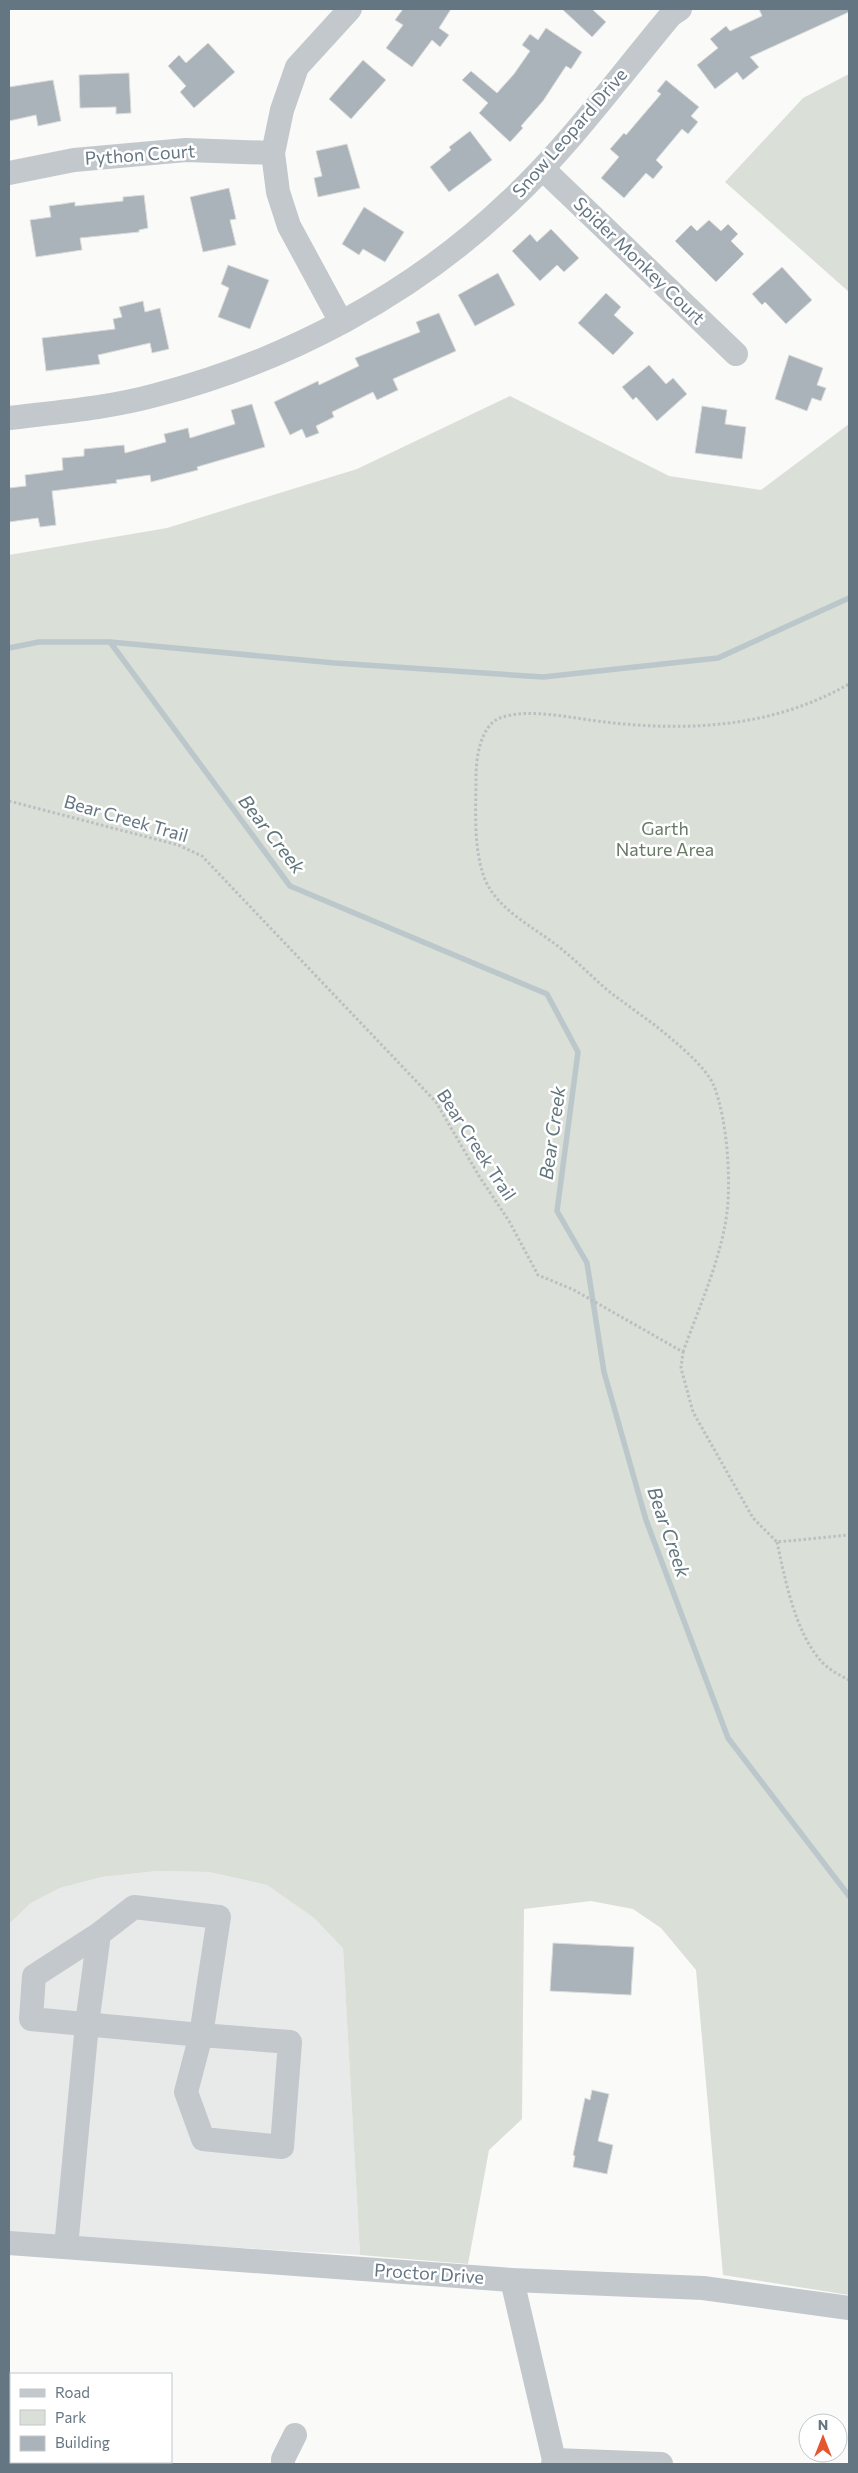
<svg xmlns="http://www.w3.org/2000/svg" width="858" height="2473" font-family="Commissioner,sans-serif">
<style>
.built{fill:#e8e9e9}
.green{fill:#dadfd7}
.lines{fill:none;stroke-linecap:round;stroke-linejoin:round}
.stream{stroke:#bbc7cb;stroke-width:5.5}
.building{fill:#aab3b9;stroke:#dcdcda}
.path{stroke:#bbbfc2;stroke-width:3;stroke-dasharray:2.5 2.5;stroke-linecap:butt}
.minor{stroke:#c3c8cc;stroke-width:24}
.labels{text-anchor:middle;stroke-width:5;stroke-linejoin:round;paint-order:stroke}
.street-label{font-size:18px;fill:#657683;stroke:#fff}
.park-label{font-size:18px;fill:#687a64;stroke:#fff}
.water-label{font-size:19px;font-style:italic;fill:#60757c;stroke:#fff}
</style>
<rect width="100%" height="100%" fill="#fafaf8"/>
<!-- built -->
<path class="built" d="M157 1871 209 1872 267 1885 314 1918 343 1947 360 2255 9 2234V1924L31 1903 60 1888 102 1877Z"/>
<!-- green -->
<g class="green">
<path d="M849 74V292L725 182 803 98Z"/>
<path d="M510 396 669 476 761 490 849 424V2295L723 2275 696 1970 661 1928 633 1909 591 1901 524 1909 522 2119 489 2150 468 2264 360 2255 343 1948 314 1918 267 1885 209 1872 157 1871 102 1877 60 1888 31 1903 9 1924V555L167 528 357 469Z"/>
</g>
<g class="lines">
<!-- stream -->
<g class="stream">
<path d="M110 642 335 663 543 677 718 658 849 598"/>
<path d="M9 648 39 642H110L290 886 547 994 578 1052 557 1211 587 1263 604 1372 646 1520 728 1738 849 1896"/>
</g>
</g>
<!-- building -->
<g class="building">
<path d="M403 9H451L439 28 449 35 440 47 432 40 412 67 386 48 403 25 395 20Z"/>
<path d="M562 9H592L606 22 592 37Z"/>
<path d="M759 9H849V12L750 57 759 67 743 80 737 72 715 89 697 65 718 48 710 39 726 26 730 31 762 16Z"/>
<path d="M546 28 582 52 571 69 566 66 543 101 521 126 523 128 510 142 479 113 488 103 462 80 471 71 497 93 514 74 530 51 522 45 530 34 538 40Z"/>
<path d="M208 43 235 72 194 108 180 92 186 86 168 66 179 55 186 63Z"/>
<path d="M363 60 386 80 351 119 329 99Z"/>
<path d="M129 73 131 113 116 114V107L80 108 79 75Z"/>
<path d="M53 80 61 121 38 126 36 115 9 121V87Z"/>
<path d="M666 80 699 107 691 116 698 122 688 134 682 129 656 160 663 167 653 179 646 173 624 198 601 178 619 157 610 149 624 133 626 135 661 94 657 91Z"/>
<path d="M470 131 492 160 449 192 430 167 451 150 449 147Z"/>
<path d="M347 144 360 188 318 197 314 178 322 176 316 151Z"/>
<path d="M229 188 236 219 230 220 236 245 203 252 190 197Z"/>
<path d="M144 195 148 228 139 230V232L80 238 82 250 36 257 30 220 51 217 49 206 75 202V206L123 201V197Z"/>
<path d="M364 207 404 232 385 262 363 249 359 255 342 244Z"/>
<path d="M709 220 721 231 728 224 738 234 731 241 744 254 716 282 675 241 691 225 697 231Z"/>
<path d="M551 229 579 258 564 272 557 265 540 281 512 251 530 234 537 242Z"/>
<path d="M228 265 269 280 250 329 218 317 229 288 221 284Z"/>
<path d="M782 267 812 300 786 324 765 302 762 305 752 294Z"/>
<path d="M498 273 515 305 475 326 458 295Z"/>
<path d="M606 293 621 307 614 315 634 333 613 355 578 323Z"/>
<path d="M143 301 145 312 160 308 169 349 152 353 150 343 98 355 100 364 46 371 42 338 115 329 113 319 122 317 119 307Z"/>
<path d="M439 313 456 351 393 379 398 390 377 400 373 392 332 412 334 417 316 426 319 433 306 438 302 429 290 435 274 402 318 381 319 385 359 366 355 358 420 332 416 322Z"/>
<path d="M789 355 823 368 817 385 826 388 821 401 812 398 807 411 775 399Z"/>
<path d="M649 365 666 384 673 378 687 394 657 421 636 397 633 400 622 387Z"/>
<path d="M252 404 265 447 197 467 198 470 151 482 150 475 116 480 117 483 52 491 56 525 40 527 38 518 9 522V488L26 486 25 475 63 470 62 458 84 456V449L124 445 125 453 166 442 164 434 188 428 190 438 235 424 231 410Z"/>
<path d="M702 406 727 410 725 424 746 427 742 459 695 453Z"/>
<path d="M553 1943 634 1947 631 1995 550 1991Z"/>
<path d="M592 2090 609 2094 598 2141 613 2145 607 2174 573 2167 575 2156 573 2155 585 2098 590 2100Z"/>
</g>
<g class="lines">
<!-- path -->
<g class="path">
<path d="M9 801 178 845 202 856 436 1102 479 1176 509 1221 538 1275 574 1290 683 1352 681 1368 693 1412 753 1518 777 1542 849 1535"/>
<path d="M683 1352C697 1313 716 1270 724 1230 733 1192 728 1122 714 1086 706 1066 673 1040 656 1026 641 1015 626 1004 611 993 595 980 581 965 565 952 539 929 497 912 484 877 473 846 476 810 476 777 476 759 480 726 500 718 528 707 575 719 605 722 690 732 774 727 849 684"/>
<path d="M777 1542C785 1579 795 1632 821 1661 828 1669 839 1675 849 1680"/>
</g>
<!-- minor -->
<g class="minor">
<path d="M543 169 736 354"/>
<path d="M9 173 74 160 186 150 273 153"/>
<path d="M341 322 289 226 278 192 273 153 282 110 297 67 350 9"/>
<path d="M9 418C58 412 109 408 156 395 287 361 413 294 510 201 570 145 619 77 671 15L680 9"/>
<path d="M9 2243 512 2280 703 2288 849 2308"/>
<path d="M66 2247 87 2024 99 1934 134 1907 219 1917 201 2035 290 2042 282 2147 203 2139 186 2092 201 2035 31 2019 34 1976 99 1934"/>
<path d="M512 2280 554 2460 553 2464"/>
<path d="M9 2395 11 2397"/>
<path d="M554 2460 661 2464"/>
<path d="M45 2462V2464"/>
<path d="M283 2464V2459L295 2435"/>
</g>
</g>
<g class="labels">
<!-- street labels -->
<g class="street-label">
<text transform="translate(570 133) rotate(-49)" y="6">Snow Leopard Drive</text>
<text transform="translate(140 155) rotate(-4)" y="6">Python Court</text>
<text transform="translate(639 261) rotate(44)" y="6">Spider Monkey Court</text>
<text transform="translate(126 819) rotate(16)" y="6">Bear Creek Trail</text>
<text transform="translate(476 1145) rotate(57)" y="6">Bear Creek Trail</text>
<text transform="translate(429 2274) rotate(4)" y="6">Proctor Drive</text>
</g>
<!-- park labels -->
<g class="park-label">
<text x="665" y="835">Garth<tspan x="665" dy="21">Nature Area</tspan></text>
</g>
<!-- water labels -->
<g class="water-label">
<text transform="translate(272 834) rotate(52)" y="7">Bear Creek</text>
<text transform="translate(552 1133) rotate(-82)" y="7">Bear Creek</text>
<text transform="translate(669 1532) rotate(71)" y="7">Bear Creek</text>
</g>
</g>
<!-- border -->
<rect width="858" height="2473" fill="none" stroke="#657683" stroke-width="20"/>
<!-- legend -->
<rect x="10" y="2373" width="162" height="90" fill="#ffffff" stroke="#c1c8cd"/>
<rect x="20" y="2389" width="25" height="8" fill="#c3c8cc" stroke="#c1c8cd"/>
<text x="55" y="2398" font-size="15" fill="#657683">Road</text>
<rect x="20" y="2410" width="25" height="15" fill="#dadfd7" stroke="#c1c8cd"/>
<text x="55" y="2423" font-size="15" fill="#657683">Park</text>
<rect x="20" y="2436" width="25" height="15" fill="#aab3b9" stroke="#c1c8cd"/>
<text x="55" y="2448" font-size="15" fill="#657683">Building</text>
<!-- north arrow -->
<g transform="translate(823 2438)"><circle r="24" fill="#ffffff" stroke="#c1c8cd"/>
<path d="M0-4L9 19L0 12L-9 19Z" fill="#e4572e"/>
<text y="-8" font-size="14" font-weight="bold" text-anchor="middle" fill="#657683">N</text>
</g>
</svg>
